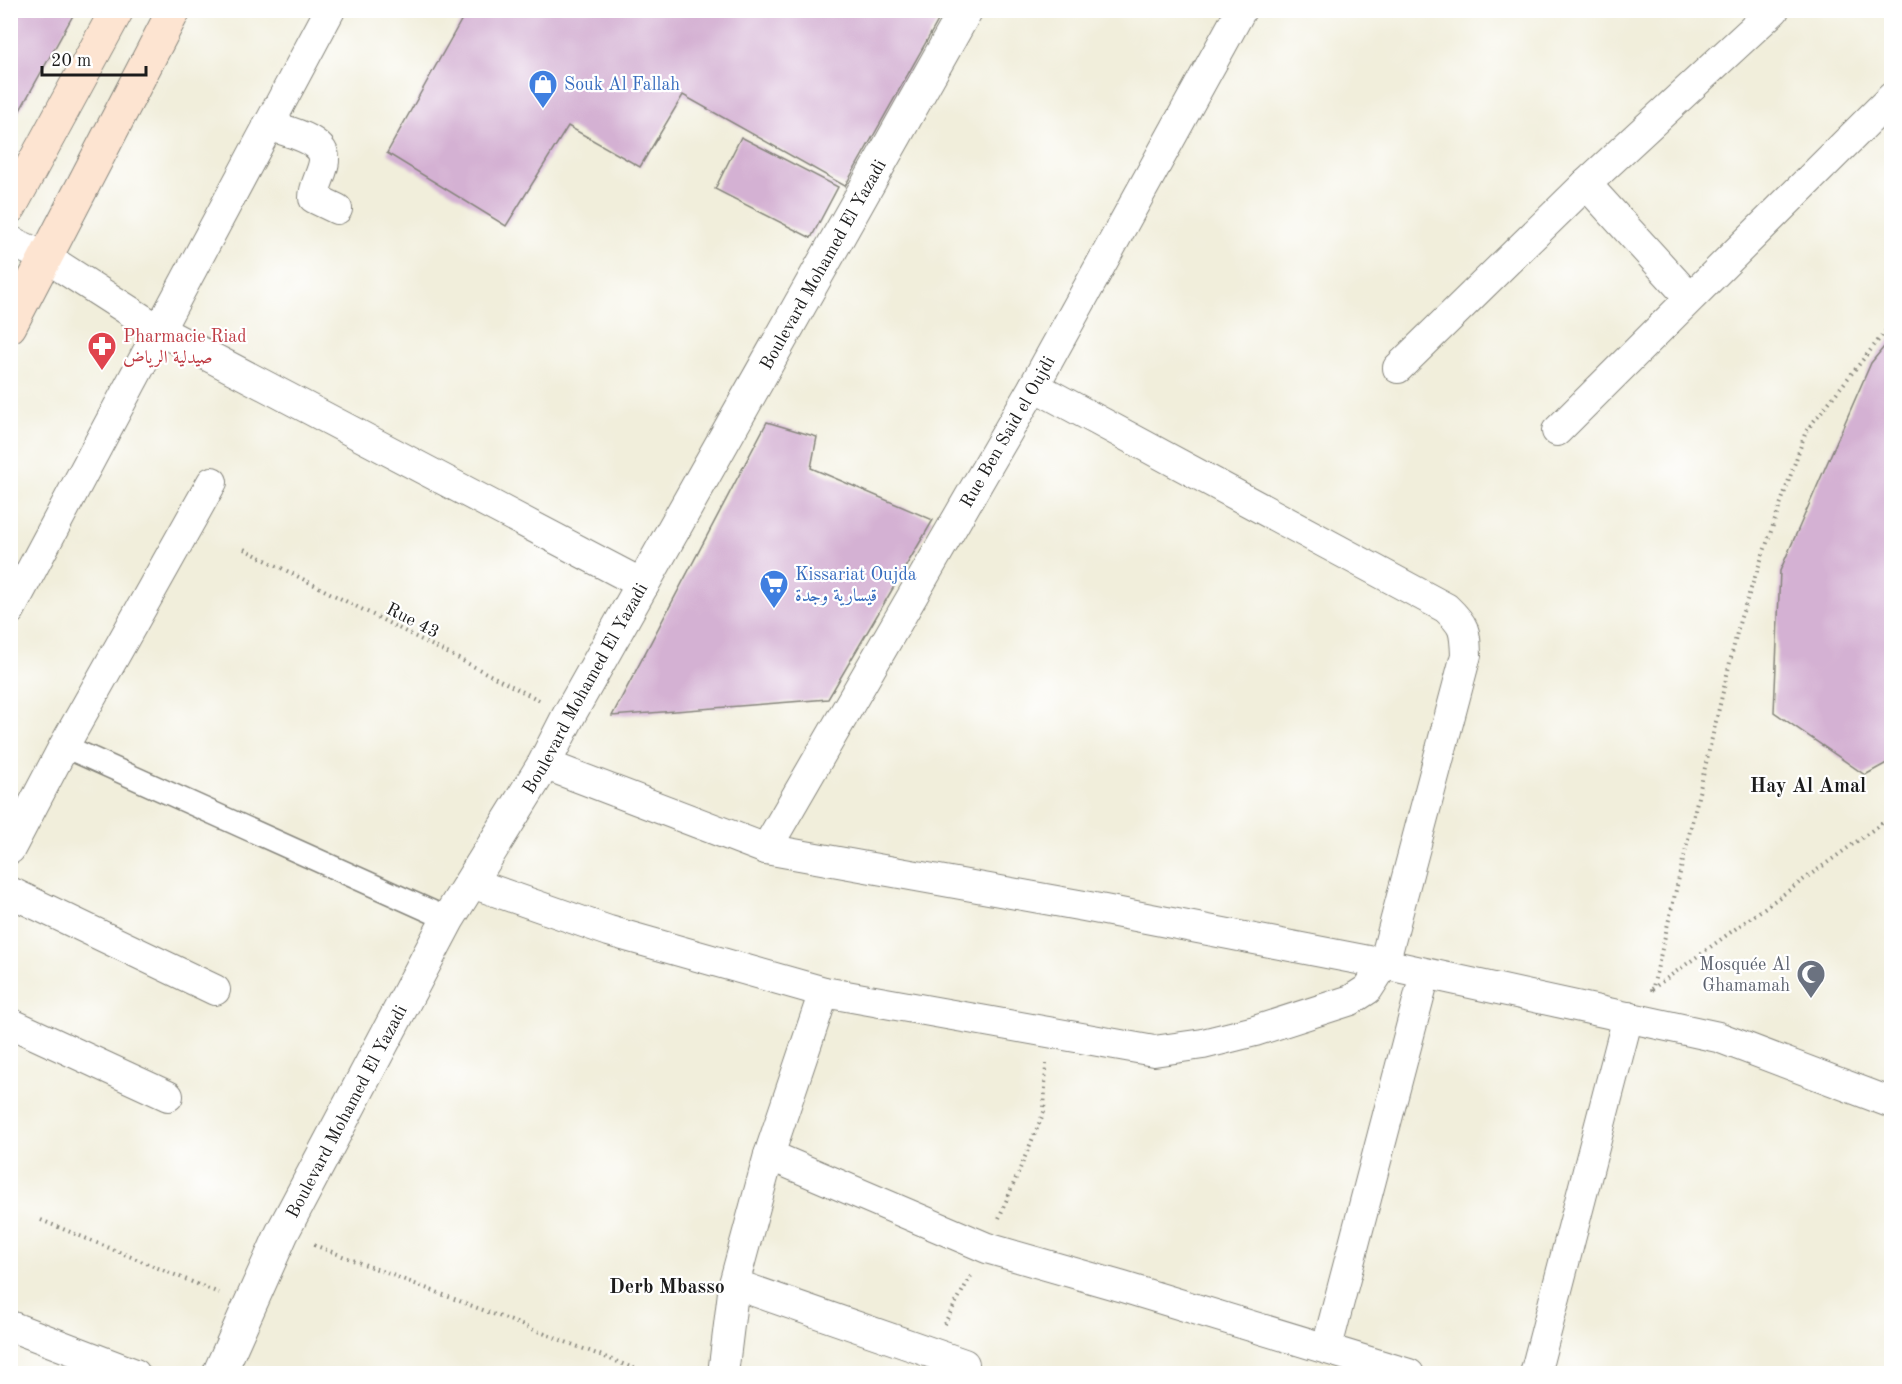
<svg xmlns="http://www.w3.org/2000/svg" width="1902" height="1384" font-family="'Old Standard TT',Amiri,serif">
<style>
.building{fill:#d4b1d3}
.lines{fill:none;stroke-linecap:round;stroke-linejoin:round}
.pedestrian-casing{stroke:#86857c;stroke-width:25}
.minor-casing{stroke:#86857c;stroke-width:32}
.tertiary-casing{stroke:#86857c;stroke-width:35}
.secondary-casing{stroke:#86857c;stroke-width:35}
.path{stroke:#86857c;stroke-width:4;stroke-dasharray:1.5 4.5;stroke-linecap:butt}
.pedestrian{stroke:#fff;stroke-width:22}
.minor{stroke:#fff;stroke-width:30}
.tertiary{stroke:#fff;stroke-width:33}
.secondary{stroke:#fde4d1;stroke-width:33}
.labels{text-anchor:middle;stroke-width:4.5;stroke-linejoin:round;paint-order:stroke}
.shop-label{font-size:18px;fill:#366cbe;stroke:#fff;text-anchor:start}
.street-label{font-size:18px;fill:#1c1c1c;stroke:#fff}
.health-label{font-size:18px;fill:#be3a42;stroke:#fff;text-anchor:start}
.worship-label{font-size:18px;fill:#5b616d;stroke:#fff;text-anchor:end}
.neighbourhood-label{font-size:20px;font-weight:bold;fill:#1c1c1c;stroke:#fff}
</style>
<rect width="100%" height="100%" fill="#fff"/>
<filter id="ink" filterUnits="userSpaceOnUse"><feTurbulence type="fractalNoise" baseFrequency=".0167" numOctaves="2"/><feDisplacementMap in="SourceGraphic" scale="12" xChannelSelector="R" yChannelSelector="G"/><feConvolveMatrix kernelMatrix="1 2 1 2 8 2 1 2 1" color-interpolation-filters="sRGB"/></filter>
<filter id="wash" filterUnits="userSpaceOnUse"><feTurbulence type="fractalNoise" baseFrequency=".008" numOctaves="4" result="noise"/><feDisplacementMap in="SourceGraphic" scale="24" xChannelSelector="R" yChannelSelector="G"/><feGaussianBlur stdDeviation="1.35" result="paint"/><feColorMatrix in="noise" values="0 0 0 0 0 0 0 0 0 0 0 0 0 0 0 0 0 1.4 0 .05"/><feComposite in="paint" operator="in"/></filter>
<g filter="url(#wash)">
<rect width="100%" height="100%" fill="#f1eedb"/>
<g id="blocks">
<!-- building -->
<g class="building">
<path d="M10 10H76L10 128Z"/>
<path d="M467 10H944L845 186 683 95 640 167 568 126 506 226 387 153Z"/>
<path d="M741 137 838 187 811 238 715 189Z"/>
<path d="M1892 337V760L1865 775 1774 712 1780 571 1871 363Z"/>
<path d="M767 422 817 437 811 468 933 520 828 699 612 716Z"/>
</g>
</g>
</g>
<g filter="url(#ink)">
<use href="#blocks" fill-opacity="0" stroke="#86857c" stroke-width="1.5"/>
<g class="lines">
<!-- pedestrian casing -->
<g class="pedestrian-casing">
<path id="pedestrian" d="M64 746 448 919"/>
</g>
<!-- minor casing -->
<g class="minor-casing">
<g id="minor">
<path d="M268 125C285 131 326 139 324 161 323 173 314 185 314 198L337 209"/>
<path d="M1586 184 1689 297"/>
<path d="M10 241 47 258 159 330 644 585"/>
<path d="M1398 368 1586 184 1774 10"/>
<path d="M1557 431 1892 97"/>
<path d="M10 610 330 10"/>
<path d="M544 764 766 849 1084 906 1384 964 1718 1037 1892 1103"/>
<path d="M10 849 64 746 212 482"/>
<path id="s1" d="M766 849 1034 386 1241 10"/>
<path d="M472 883 609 931 824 992 1154 1051 1203 1044 1255 1031 1351 1000 1368 989 1384 964 1466 655C1465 630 1465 626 1446 608L1034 386"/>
<path d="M10 892 215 990"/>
<path d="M10 1023 168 1096"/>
<path d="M769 1155 987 1248 1123 1287 1409 1374"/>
<path d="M734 1284 964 1364"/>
<path d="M10 1326 135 1374"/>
<path d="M1327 1347 1425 974"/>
<path d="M723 1374 734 1284 769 1155 824 992"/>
<path d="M1535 1374 1628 1017"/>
</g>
</g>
<!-- tertiary casing -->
<g class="tertiary-casing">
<g id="tertiary">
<path id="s2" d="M219 1374 282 1233 448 919 544 764 569 715 966 10"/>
</g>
</g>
<!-- secondary casing -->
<g class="secondary-casing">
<g id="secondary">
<path d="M10 207 117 10"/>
<path d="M10 326 174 10"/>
</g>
</g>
<!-- path -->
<g class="path">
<path d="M244 549 539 700"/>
<path d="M1652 989 1892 816"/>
<path d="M1652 991 1740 620 1806 431 1892 323"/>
<path d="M999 1218 1044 1112 1046 1064"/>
<path d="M41 1220 219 1293"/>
<path d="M314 1245 649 1374"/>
<path d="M944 1324 971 1276"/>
</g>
<!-- pedestrian -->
<use href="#pedestrian" class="pedestrian"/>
<!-- minor -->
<use href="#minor" class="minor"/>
<!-- tertiary -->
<use href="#tertiary" class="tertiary"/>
<!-- secondary -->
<use href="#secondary" class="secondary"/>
</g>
</g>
<!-- icons -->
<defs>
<g id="shop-pin" transform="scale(1.5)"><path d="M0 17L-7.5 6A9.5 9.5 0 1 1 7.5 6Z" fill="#3f7fe0" stroke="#fff"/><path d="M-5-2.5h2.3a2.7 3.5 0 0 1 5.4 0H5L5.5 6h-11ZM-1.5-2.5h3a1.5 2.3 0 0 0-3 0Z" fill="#fff"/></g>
<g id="pharmacy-pin" transform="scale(1.5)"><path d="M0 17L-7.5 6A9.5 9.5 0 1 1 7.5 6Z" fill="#e0444e" stroke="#fff"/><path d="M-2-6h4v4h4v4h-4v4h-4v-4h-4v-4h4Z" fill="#fff"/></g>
<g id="supermarket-pin" transform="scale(1.5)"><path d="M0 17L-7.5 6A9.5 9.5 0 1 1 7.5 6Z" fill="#3f7fe0" stroke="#fff"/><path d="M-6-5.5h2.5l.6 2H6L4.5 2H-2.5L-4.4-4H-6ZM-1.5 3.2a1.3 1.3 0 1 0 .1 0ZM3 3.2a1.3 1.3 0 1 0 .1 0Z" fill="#fff"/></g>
<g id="mosque-pin" transform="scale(1.5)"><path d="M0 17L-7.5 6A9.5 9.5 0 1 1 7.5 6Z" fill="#6b7280" stroke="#fff"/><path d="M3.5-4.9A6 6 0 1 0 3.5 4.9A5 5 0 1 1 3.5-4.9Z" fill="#fff"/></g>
</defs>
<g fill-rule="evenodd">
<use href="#shop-pin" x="543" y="84"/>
<use href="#pharmacy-pin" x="102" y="346"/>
<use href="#supermarket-pin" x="774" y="584"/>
<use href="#mosque-pin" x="1811" y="974"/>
</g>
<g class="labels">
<!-- shop labels -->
<g class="shop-label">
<text x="564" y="90">Souk Al Fallah</text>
<text x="795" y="580">Kissariat Oujda<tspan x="795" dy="21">قيسارية وجدة</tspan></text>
</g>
<!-- street labels -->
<g class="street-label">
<text dy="6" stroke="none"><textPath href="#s2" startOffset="1264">Boulevard Mohamed El Yazadi</textPath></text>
<text dy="6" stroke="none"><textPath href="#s1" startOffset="482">Rue Ben Said el Oujdi</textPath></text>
<text transform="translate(413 620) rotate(27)" y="6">Rue 43</text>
<text dy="6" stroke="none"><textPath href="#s2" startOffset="778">Boulevard Mohamed El Yazadi</textPath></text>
<text dy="6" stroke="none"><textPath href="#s2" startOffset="292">Boulevard Mohamed El Yazadi</textPath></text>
</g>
<!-- health labels -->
<g class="health-label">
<text x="123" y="342">Pharmacie Riad<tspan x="123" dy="21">صيدلية الرياض</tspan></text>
</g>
<!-- worship labels -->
<g class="worship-label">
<text x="1790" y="970">Mosquée Al<tspan x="1790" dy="21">Ghamamah</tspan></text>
</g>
<!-- neighbourhood labels -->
<g class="neighbourhood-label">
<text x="1808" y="792">Hay Al Amal</text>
<text x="667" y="1293">Derb Mbasso</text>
</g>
</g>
<!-- margin -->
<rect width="1902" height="1384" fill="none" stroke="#fff" stroke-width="36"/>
<!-- scale -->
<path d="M42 66v9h104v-9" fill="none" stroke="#1c1c1c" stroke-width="3"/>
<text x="51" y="66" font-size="18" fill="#1c1c1c" stroke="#ffffff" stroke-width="4.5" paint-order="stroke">20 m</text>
</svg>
